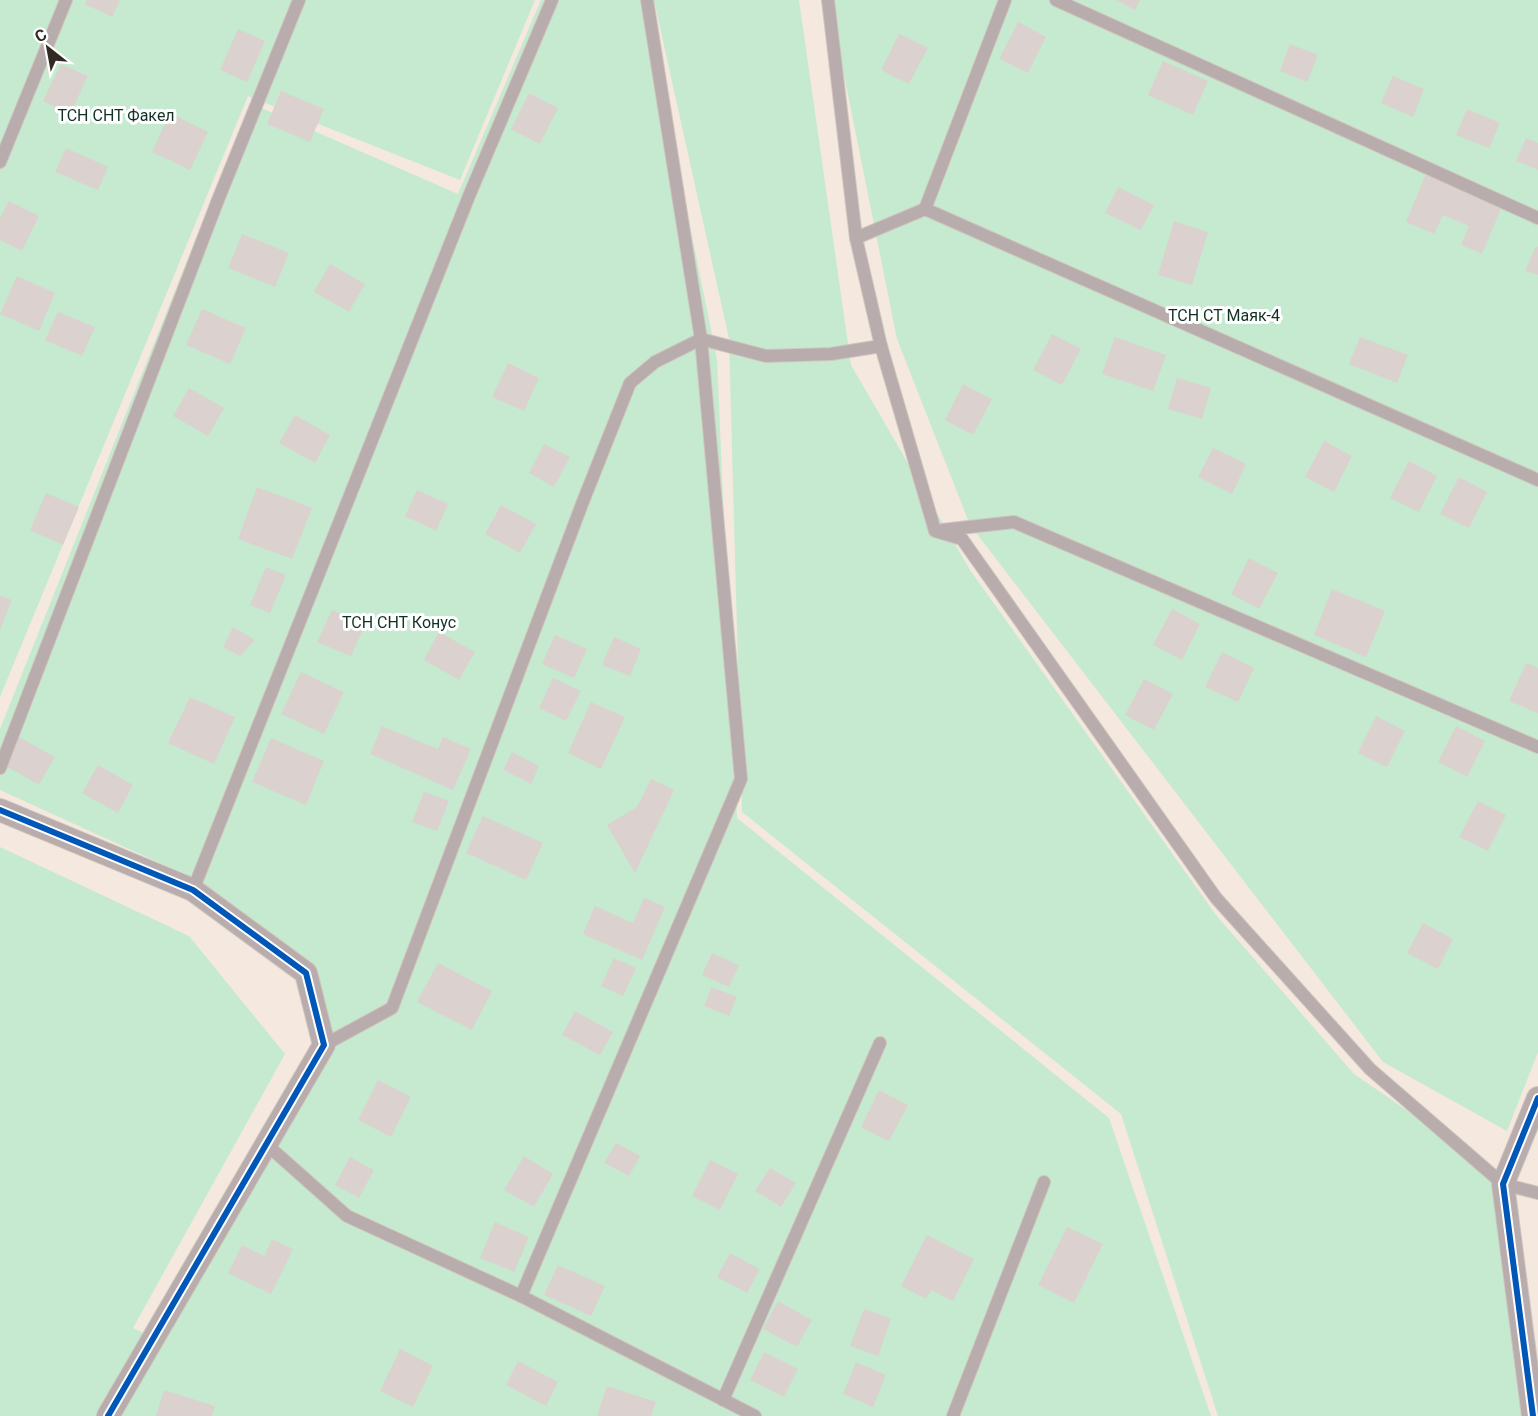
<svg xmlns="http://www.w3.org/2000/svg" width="1538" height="1416" font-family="Roboto,sans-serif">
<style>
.green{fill:#c6ead0}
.building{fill:#dbd1cf}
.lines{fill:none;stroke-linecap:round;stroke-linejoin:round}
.lane-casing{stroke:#cfc6bf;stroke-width:14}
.street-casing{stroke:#cfc6bf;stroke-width:24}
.lane{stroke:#b8acac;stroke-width:12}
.street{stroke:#b8acac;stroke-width:22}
.cycleway-casing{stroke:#fff;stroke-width:10}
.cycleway{stroke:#0057b8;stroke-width:6}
.labels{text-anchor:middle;stroke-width:6;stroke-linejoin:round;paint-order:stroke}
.park-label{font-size:16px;fill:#113223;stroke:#fff}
</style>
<rect width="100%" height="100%" fill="#f4e8df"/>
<!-- green -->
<g class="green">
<path d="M0 0H535L460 180 248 96 0 697Z"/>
<path d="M541 0H644L717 359 737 818 1109 1118 1211 1416H0V847L189 936 285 1054 133 1328 146 1334 331 1051 313 964 188 876 0 790V729L250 103 458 194Z"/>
<path d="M654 0H799L851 365 970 570 1216 915 1354 1074 1498 1173 1523 1416H1218L1121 1114 742 812 729 339Z"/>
<path d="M829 0H1538V1052L1507 1131 1383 1062 970 525 897 339Z"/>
</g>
<!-- building -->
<g class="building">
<path d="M87 0H120L112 17 85 4Z"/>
<path d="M1116 0H1140L1135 10Z"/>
<path d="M1018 22 1046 37 1028 73 999 59Z"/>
<path d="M238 29 265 41 247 82 220 70Z"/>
<path d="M899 34 928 48 909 84 881 70Z"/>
<path d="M1290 44 1318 55 1307 82 1280 71Z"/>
<path d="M1163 61 1208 81 1193 115 1148 95Z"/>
<path d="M61 64 88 76 70 114 43 101Z"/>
<path d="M1393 76 1424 89 1413 117 1381 103Z"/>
<path d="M281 91 324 109 310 142 267 124Z"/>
<path d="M529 93 558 108 540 144 511 129Z"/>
<path d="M1467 109 1500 123 1489 148 1456 135Z"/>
<path d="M170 113 208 132 190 170 152 152Z"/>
<path d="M1526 138 1538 143V170L1516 161Z"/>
<path d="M66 148 108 167 98 190 55 172Z"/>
<path d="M1429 167 1505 199 1482 254 1461 245 1469 226 1443 215 1434 234 1406 222Z"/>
<path d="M1118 187 1154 205 1141 230 1105 213Z"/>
<path d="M9 201 39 216 22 251 0 240V218Z"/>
<path d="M1174 221 1208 232 1192 285 1158 275Z"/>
<path d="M242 234 289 253 275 287 228 268Z"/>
<path d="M1536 246 1538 247V275L1525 271Z"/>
<path d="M330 264 365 284 349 312 314 292Z"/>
<path d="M17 276 55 293 39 331 0 314Z"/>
<path d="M202 309 246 328 230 364 186 345Z"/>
<path d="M58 312 95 327 82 356 45 340Z"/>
<path d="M1052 334 1081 349 1062 385 1033 370Z"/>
<path d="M1115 337 1166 355 1153 391 1102 374Z"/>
<path d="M1360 337 1408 355 1397 383 1349 364Z"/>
<path d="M508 363 539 378 524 411 492 397Z"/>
<path d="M1177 378 1211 388 1202 419 1168 409Z"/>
<path d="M963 384 992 399 973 435 945 420Z"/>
<path d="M189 388 224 408 208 436 173 416Z"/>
<path d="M295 415 330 435 315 463 279 443Z"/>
<path d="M1324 441 1352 456 1334 492 1305 477Z"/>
<path d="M544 444 570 457 554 487 529 473Z"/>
<path d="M1213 448 1246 464 1232 494 1198 477Z"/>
<path d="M1409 461 1437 476 1419 512 1390 498Z"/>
<path d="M1459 477 1487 492 1469 528 1440 514Z"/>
<path d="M257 487 312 508 292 559 238 539Z"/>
<path d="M417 490 448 504 436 531 405 516Z"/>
<path d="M46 493 79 507 63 545 30 530Z"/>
<path d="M501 505 536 524 520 553 485 534Z"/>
<path d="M1249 558 1278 573 1259 609 1231 594Z"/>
<path d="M266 567 286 575 270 613 250 605Z"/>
<path d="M1332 589 1385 611 1366 657 1314 635Z"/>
<path d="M0 596 12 600 0 630Z"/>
<path d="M1172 609 1200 624 1182 660 1153 645Z"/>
<path d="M332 610 365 625 351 656 317 642Z"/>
<path d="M233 627 255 640 240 656 223 647Z"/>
<path d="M439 632 475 652 459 680 424 660Z"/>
<path d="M555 635 587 649 574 678 542 664Z"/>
<path d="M614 637 641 649 630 676 602 665Z"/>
<path d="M1222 652 1254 668 1238 702 1205 687Z"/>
<path d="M1526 663 1538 668V713L1509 701Z"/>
<path d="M301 672 344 692 324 734 281 714Z"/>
<path d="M553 678 581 691 566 721 539 708Z"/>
<path d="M1144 679 1173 694 1154 730 1125 715Z"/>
<path d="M190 697 235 717 214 764 168 743Z"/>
<path d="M591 702 625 717 601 769 568 753Z"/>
<path d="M1376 716 1405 731 1387 767 1358 753Z"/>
<path d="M382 726 438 749 443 737 471 749 453 790 370 754Z"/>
<path d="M1456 726 1485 741 1467 777 1438 762Z"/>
<path d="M19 737 55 757 39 785 4 765Z"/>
<path d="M271 738 324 761 306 805 252 782Z"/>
<path d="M512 752 539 766 531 784 503 770Z"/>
<path d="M98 765 133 785 118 813 82 793Z"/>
<path d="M651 779 674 790 635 873 607 825 637 807Z"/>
<path d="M424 792 449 801 437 831 412 822Z"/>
<path d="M1478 801 1506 815 1488 851 1459 837Z"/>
<path d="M483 816 543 843 526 880 466 853Z"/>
<path d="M644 898 665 907 642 960 583 934 595 906 633 923Z"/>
<path d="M1423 923 1453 939 1438 969 1407 953Z"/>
<path d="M712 953 739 965 729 987 702 975Z"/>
<path d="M614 958 636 968 623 996 601 986Z"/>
<path d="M438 963 492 991 472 1030 417 1002Z"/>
<path d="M712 987 737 997 729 1016 704 1006Z"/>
<path d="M575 1011 613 1032 600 1055 562 1035Z"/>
<path d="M378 1080 411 1097 391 1137 358 1120Z"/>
<path d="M879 1090 908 1105 889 1141 861 1127Z"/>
<path d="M616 1143 640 1156 629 1176 604 1163Z"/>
<path d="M524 1156 553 1174 534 1207 504 1190Z"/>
<path d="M350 1157 374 1170 359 1198 335 1185Z"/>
<path d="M710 1160 738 1174 720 1210 692 1196Z"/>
<path d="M770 1168 796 1183 781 1207 755 1191Z"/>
<path d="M495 1222 529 1237 514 1272 480 1258Z"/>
<path d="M1067 1227 1103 1244 1074 1303 1038 1285Z"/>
<path d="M927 1235 974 1259 953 1301 931 1290 926 1299 901 1286Z"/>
<path d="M272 1239 293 1249 271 1294 228 1273 242 1245 264 1256Z"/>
<path d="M730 1253 760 1269 747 1293 717 1277Z"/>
<path d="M558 1265 605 1286 591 1316 544 1295Z"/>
<path d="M778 1301 812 1320 797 1347 763 1329Z"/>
<path d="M864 1309 891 1319 878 1356 850 1346Z"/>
<path d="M400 1349 433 1366 413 1407 380 1391Z"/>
<path d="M764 1352 798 1369 784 1397 750 1380Z"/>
<path d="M518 1361 558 1382 546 1406 506 1385Z"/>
<path d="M856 1362 886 1375 873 1407 843 1394Z"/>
<path d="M607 1386 656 1402 651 1416H597Z"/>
<path d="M164 1390 215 1406 212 1416H156Z"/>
</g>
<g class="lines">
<!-- lane casing -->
<g class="lane-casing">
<g id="lane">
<path d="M828 0 856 238 881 346 935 531 962 539 1216 898 1370 1069 1503 1184 1538 1193"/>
<path d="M1056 0 1538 218"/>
<path d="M0 162 66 0"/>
<path d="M925 209 1005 0"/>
<path d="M856 238 925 209 1538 480"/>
<path d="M942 530 1014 522 1538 747"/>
<path d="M0 768 218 200 299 0"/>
<path d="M193 890 469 196 552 0"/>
<path d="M324 1045 392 1008 582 504 630 383 655 362 701 339 766 356 831 354 881 346"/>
<path d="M266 1144 347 1216 521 1296 755 1416"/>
<path d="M521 1296 741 779 701 339 647 0"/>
<path d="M723 1400 880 1043"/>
<path d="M953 1416 1044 1182"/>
</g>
</g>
<!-- street casing -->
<g class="street-casing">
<g id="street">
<path d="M0 810 193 890 306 973 324 1045 108 1416"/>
<path d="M1533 1416 1503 1184 1538 1098"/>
</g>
</g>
<!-- lane -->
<use href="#lane" class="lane"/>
<!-- street -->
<use href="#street" class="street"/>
<!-- cycleway casing -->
<g class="cycleway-casing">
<g id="cycleway">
<path d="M0 810 193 890 306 973 324 1045 108 1416"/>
<path d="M1533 1416 1503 1184 1538 1098"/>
</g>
</g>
<!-- cycleway -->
<use href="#cycleway" class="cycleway"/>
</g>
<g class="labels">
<!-- park labels -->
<g class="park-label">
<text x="116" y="121">ТСН СНТ Факел</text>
<text x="1224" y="321">ТСН СТ Маяк-4</text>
<text x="399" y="628">ТСН СНТ Конус</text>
</g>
</g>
<!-- north arrow -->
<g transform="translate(48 48) rotate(329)" stroke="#ffffff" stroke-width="4.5" paint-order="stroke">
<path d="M0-4.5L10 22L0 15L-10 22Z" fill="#312923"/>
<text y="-9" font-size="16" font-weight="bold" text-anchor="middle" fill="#312923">С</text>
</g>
</svg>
